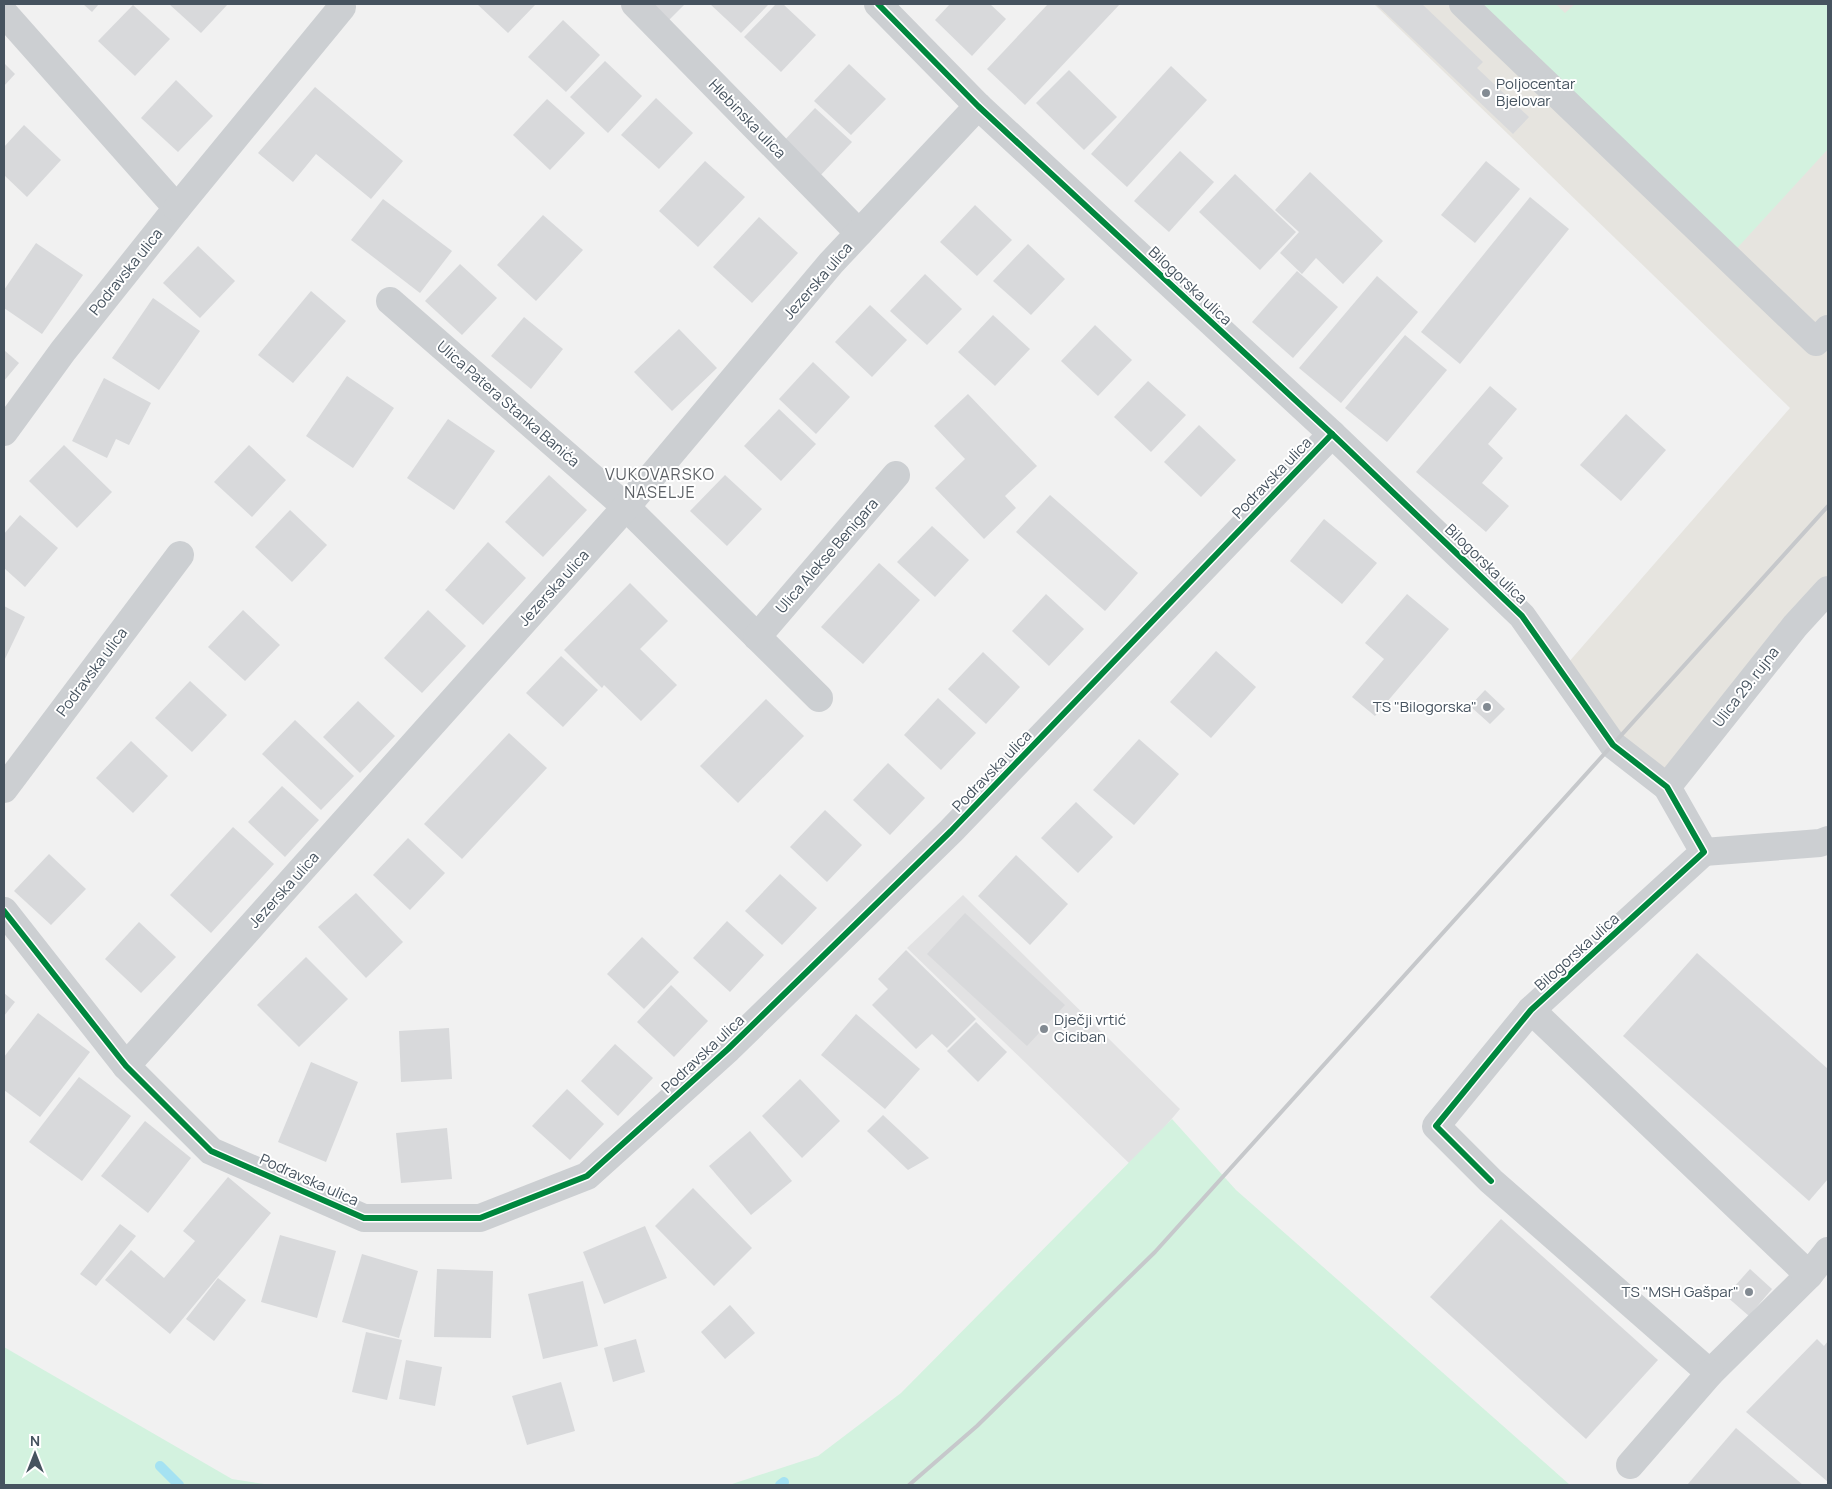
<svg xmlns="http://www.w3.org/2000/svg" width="1832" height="1489" font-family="Manrope,sans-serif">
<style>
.commercial{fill:#e6e4df}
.education{fill:#e2e2e3}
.green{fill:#d3f2df}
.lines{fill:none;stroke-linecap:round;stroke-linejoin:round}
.stream{stroke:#a5e2f2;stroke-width:10}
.building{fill:#d8d9db}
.minor{stroke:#cccfd2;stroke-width:28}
.rail{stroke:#c6c8cb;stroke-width:4}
.cycleway-casing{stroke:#fff;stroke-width:9}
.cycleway{stroke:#00873e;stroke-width:6}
.poi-dot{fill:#828a92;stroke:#fff;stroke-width:2}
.labels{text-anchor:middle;stroke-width:4;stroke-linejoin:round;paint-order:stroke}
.poi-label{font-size:15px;fill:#46535f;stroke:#fff;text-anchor:start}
.street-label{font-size:15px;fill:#46535f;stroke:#fff}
.neighbourhood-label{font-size:16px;letter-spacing:1px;fill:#5c6065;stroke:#fff}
</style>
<rect width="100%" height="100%" fill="#f1f1f1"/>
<!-- commercial -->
<path class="commercial" d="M1374 4H1828V590L1667 787 1561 671 1790 408Z"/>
<!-- education -->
<path class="education" d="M963 895 1180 1109 1132 1166 907 948Z"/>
<!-- green -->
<g class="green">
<path d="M1463 4H1556L1565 13 1575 4H1828V149L1728 258Z"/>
<path d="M1172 1119 1236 1190 1570 1485H729L818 1456 901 1393Z"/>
<path d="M4 1347 232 1479 271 1485H4Z"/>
</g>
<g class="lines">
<!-- stream -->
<g class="stream">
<path d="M160 1466 179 1485"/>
<path d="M780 1485 784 1482"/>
</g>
</g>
<!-- building -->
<g class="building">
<path d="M83 4H99L92 12Z"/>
<path d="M169 4H228L201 33Z"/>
<path d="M477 4H536L508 33Z"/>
<path d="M652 4H685L669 20Z"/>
<path d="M710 4H769L741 33Z"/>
<path d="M776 4H783L816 35 781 72 744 37Z"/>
<path d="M950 4H990L1006 19 972 56 935 20Z"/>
<path d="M1048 4H1120L1025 105 987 69Z"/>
<path d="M1376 4H1422L1483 62 1477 68 1529 117 1513 134Z"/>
<path d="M133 5 170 39 135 76 98 41Z"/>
<path d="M563 20 600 55 566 92 528 57Z"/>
<path d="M605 61 642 96 608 133 570 97Z"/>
<path d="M4 63 15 74 4 86Z"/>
<path d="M849 64 886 99 851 135 814 101Z"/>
<path d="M1171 66 1207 100 1127 187 1091 154Z"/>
<path d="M1069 70 1117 117 1084 150 1036 103Z"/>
<path d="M176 80 213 116 178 152 141 118Z"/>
<path d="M315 87 403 161 371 199 316 154 293 182 258 153Z"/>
<path d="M656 98 693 133 659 169 621 135Z"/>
<path d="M547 99 585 133 550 170 513 135Z"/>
<path d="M815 108 852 142 817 179 781 144Z"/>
<path d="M24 125 61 160 27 197 4 175V147Z"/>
<path d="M1180 151 1214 182 1169 232 1134 201Z"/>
<path d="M705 161 745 197 698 247 659 211Z"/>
<path d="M1486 161 1520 189 1475 243 1441 215Z"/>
<path d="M1310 172 1383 241 1343 284 1316 258 1302 274 1280 253 1299 232 1275 210Z"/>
<path d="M1235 174 1296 232 1260 270 1199 212Z"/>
<path d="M1530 197 1569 229 1460 364 1421 332Z"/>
<path d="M383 199 452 251 420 293 351 240Z"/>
<path d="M975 205 1012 240 977 276 940 242Z"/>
<path d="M543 215 583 250 536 301 497 265Z"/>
<path d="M759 217 798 253 752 303 713 267Z"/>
<path d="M36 243 83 275 42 334 4 308V290Z"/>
<path d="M1028 244 1065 279 1031 315 993 281Z"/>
<path d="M198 246 235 281 200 318 163 283Z"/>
<path d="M460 264 497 298 462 335 425 301Z"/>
<path d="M1297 271 1338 307 1293 358 1252 322Z"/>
<path d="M925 274 962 309 927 345 890 311Z"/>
<path d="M1377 276 1418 312 1341 403 1299 368Z"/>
<path d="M311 291 346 321 293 383 258 355Z"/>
<path d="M153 298 200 331 159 390 112 358Z"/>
<path d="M870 305 907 340 872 377 835 342Z"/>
<path d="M993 315 1030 349 995 386 958 352Z"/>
<path d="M524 317 563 349 531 389 491 356Z"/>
<path d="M1095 325 1132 360 1098 396 1061 361Z"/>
<path d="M679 329 717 368 672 411 634 372Z"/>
<path d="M1405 335 1447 370 1387 442 1345 408Z"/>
<path d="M4 350 19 363 4 381Z"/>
<path d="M813 362 850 397 816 434 779 399Z"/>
<path d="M347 376 394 408 353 468 306 436Z"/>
<path d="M104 378 151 403 129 445 116 439 107 458 72 441Z"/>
<path d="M1148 381 1186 415 1151 452 1114 417Z"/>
<path d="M1490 386 1517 409 1488 444 1503 458 1482 483 1509 506 1486 532 1416 472Z"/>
<path d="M968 394 1037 466 1005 496 1016 508 984 539 935 488 965 459 934 426Z"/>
<path d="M779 409 816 444 781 481 744 446Z"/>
<path d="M1626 414 1666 450 1621 501 1580 465Z"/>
<path d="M448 419 495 451 454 510 407 478Z"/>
<path d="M1199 425 1236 460 1201 497 1164 462Z"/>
<path d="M64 445 112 492 77 528 29 481Z"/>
<path d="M249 445 286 480 252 517 214 482Z"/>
<path d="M549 475 587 510 543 557 505 522Z"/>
<path d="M725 475 762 509 727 546 690 511Z"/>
<path d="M1050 495 1138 573 1105 611 1016 532Z"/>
<path d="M290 510 327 545 292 582 255 547Z"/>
<path d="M20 515 58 548 25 587 4 568V534Z"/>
<path d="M1324 519 1377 563 1342 604 1290 561Z"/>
<path d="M932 526 969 560 935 597 897 562Z"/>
<path d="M488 542 526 578 483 625 445 590Z"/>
<path d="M879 563 920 600 863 664 821 627Z"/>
<path d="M630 583 668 621 640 649 677 685 641 721 604 685 602 688 564 650Z"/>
<path d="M1046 594 1084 629 1049 666 1012 631Z"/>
<path d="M1407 594 1449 629 1375 716 1352 697 1384 659 1365 643Z"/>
<path d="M4 606 25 617 4 661Z"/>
<path d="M243 610 280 645 245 681 208 647Z"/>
<path d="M428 610 466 646 422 693 384 658Z"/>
<path d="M1216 651 1256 687 1211 738 1170 702Z"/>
<path d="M983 652 1020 687 986 724 948 689Z"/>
<path d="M561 656 598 690 563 727 526 693Z"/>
<path d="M190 681 227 715 192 752 155 718Z"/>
<path d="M1485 690 1505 709 1490 724 1470 706Z"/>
<path d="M938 698 976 733 941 770 904 735Z"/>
<path d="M766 699 804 736 738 803 700 766Z"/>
<path d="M358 701 395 736 360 773 323 737Z"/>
<path d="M295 720 354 776 321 810 262 754Z"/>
<path d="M509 733 547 768 462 859 424 824Z"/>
<path d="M1139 739 1179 774 1134 825 1093 790Z"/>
<path d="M131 741 168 776 133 813 96 778Z"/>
<path d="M888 763 925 798 890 835 853 800Z"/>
<path d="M282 786 319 820 285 857 248 822Z"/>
<path d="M1076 802 1113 837 1078 873 1041 838Z"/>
<path d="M825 810 862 845 827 882 790 847Z"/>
<path d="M233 827 274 864 211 933 170 895Z"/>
<path d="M408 838 445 873 410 910 373 875Z"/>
<path d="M49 854 86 889 51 925 14 891Z"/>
<path d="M1016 855 1068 904 1030 945 978 896Z"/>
<path d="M780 874 817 908 782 945 745 911Z"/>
<path d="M356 893 403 942 366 978 318 927Z"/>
<path d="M965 913 1065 1005 1027 1046 927 954Z"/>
<path d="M727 921 764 955 730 992 693 958Z"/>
<path d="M139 922 176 957 141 993 105 959Z"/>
<path d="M642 937 679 972 644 1009 607 974Z"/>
<path d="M906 950 976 1019 947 1048 932 1034 916 1049 872 1005 888 989 878 979Z"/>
<path d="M1697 953 1828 1069V1179L1809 1201 1623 1036Z"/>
<path d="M306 957 348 999 299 1047 257 1005Z"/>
<path d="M671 985 708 1021 674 1057 637 1022Z"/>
<path d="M4 993 15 1002 4 1016Z"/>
<path d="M38 1013 90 1052 40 1117 4 1090V1057Z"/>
<path d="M856 1014 920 1069 885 1109 821 1055Z"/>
<path d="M976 1022 1007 1052 978 1082 947 1051Z"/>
<path d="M449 1028 452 1079 401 1082 399 1031Z"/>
<path d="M615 1044 653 1078 618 1116 581 1081Z"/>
<path d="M311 1062 358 1082 326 1162 278 1142Z"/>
<path d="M79 1077 131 1116 82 1181 29 1142Z"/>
<path d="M800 1079 840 1121 802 1158 762 1116Z"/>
<path d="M567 1089 604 1124 570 1160 532 1126Z"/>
<path d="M883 1115 929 1158 908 1170 867 1131Z"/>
<path d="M145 1121 191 1158 148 1213 101 1176Z"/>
<path d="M447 1128 452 1179 401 1183 396 1133Z"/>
<path d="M750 1131 792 1181 751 1215 709 1166Z"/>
<path d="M228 1177 271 1213 170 1334 105 1280 131 1250 164 1278 195 1241 183 1231Z"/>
<path d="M693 1188 752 1248 714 1286 655 1226Z"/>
<path d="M1501 1219 1658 1360 1586 1439 1430 1297Z"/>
<path d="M120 1224 136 1236 96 1286 80 1274Z"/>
<path d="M645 1226 667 1278 604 1304 583 1252Z"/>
<path d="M280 1235 336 1251 317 1318 261 1302Z"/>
<path d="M362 1254 418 1271 399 1338 342 1322Z"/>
<path d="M437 1269 493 1271 491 1338 434 1337Z"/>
<path d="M1750 1269 1772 1289 1749 1316 1726 1296Z"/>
<path d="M218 1278 246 1300 214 1341 186 1319Z"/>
<path d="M583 1281 598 1346 543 1359 528 1294Z"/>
<path d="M730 1305 755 1333 725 1359 701 1332Z"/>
<path d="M366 1332 402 1340 387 1400 352 1392Z"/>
<path d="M636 1339 645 1372 613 1382 604 1348Z"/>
<path d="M1817 1339 1824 1346 1828 1341V1482L1746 1412Z"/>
<path d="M406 1360 442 1367 435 1406 399 1399Z"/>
<path d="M561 1382 575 1431 527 1445 512 1396Z"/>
<path d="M1736 1428 1803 1485H1687Z"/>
</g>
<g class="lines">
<!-- minor -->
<g class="minor">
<path d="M635 4 859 233"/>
<path d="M878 4 978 106 1332 434 1522 616 1613 745 1667 787 1704 852 1531 1010 1436 1126 1491 1181 1710 1373 1809 1275"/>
<path d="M1463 4 1816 342 1828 329"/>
<path d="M4 13 177 208 63 351 4 432"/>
<path d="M177 208 342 7"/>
<path d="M390 301 626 507 819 698"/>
<path d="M757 637 896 475"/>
<path d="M1667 787 1795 626 1828 590"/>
<path d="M4 789 180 555"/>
<path d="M1704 852 1820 843 1828 840"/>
<path d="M4 911 126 1066 211 1151 364 1218H480L587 1176 728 1049 951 831 1332 434"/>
<path d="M1531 1010 1809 1275 1828 1251"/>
<path d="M126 1066 626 507 831 263 978 106"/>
<path d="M1630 1465 1710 1373"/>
</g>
<!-- rail -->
<path class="rail" d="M909 1485 977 1426 1155 1252 1828 506"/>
<!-- cycleway casing -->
<g class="cycleway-casing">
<g id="cycleway">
<path d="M878 4 978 106 1332 434 1522 616 1613 745 1667 787 1704 852 1531 1010 1436 1126 1491 1181"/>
<path d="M4 911 126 1066 211 1151 364 1218H480L587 1176 728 1049 951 831 1332 434"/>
</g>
</g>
<!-- cycleway -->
<use href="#cycleway" class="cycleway"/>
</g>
<!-- markers -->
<g class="poi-dot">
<circle cx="1486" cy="93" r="5"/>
<circle cx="1487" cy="707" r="5"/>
<circle cx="1044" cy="1029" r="5"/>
<circle cx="1749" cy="1292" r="5"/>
</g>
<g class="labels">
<!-- poi labels -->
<g class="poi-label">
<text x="1496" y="89">Poljocentar<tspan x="1496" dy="17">Bjelovar</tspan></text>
<text x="1477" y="712" text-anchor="end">TS "Bilogorska"</text>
<text x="1054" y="1025">Dječji vrtić<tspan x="1054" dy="17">Ciciban</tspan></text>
<text x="1739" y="1297" text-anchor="end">TS "MSH Gašpar"</text>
</g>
<!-- street labels -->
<g class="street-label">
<text transform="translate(747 119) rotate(46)" y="5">Hlebinska ulica</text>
<text transform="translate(126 272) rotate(-51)" y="5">Podravska ulica</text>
<text transform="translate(818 281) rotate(-49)" y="5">Jezerska ulica</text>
<text transform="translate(1190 286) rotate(43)" y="5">Bilogorska ulica</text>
<text transform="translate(508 404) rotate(41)" y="5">Ulica Patera Stanka Banića</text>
<text transform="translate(1272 478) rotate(-46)" y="5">Podravska ulica</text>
<text transform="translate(827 556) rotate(-49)" y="5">Ulica Alekse Benigara</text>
<text transform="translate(1486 564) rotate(44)" y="5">Bilogorska ulica</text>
<text transform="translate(554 588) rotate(-48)" y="5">Jezerska ulica</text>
<text transform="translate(92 672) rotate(-53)" y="5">Podravska ulica</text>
<text transform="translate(1746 687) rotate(-52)" y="5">Ulica 29. rujna</text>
<text transform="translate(992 771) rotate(-46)" y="5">Podravska ulica</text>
<text transform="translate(284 890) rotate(-48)" y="5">Jezerska ulica</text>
<text transform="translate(1577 952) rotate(-42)" y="5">Bilogorska ulica</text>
<text transform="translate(703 1054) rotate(-43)" y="5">Podravska ulica</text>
<text transform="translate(309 1180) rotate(24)" y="5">Podravska ulica</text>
</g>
<!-- neighbourhood labels -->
<g class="neighbourhood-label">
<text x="660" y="480">VUKOVARSKO<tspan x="660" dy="18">NASELJE</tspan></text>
</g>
</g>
<!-- border -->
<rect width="1832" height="1489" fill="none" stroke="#46535f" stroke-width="10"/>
<!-- north arrow -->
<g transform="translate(35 1454)" stroke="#ffffff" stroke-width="4" paint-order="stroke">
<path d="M0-4L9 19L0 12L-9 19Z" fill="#46535f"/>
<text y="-8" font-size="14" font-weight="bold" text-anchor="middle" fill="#46535f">N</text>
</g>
</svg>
